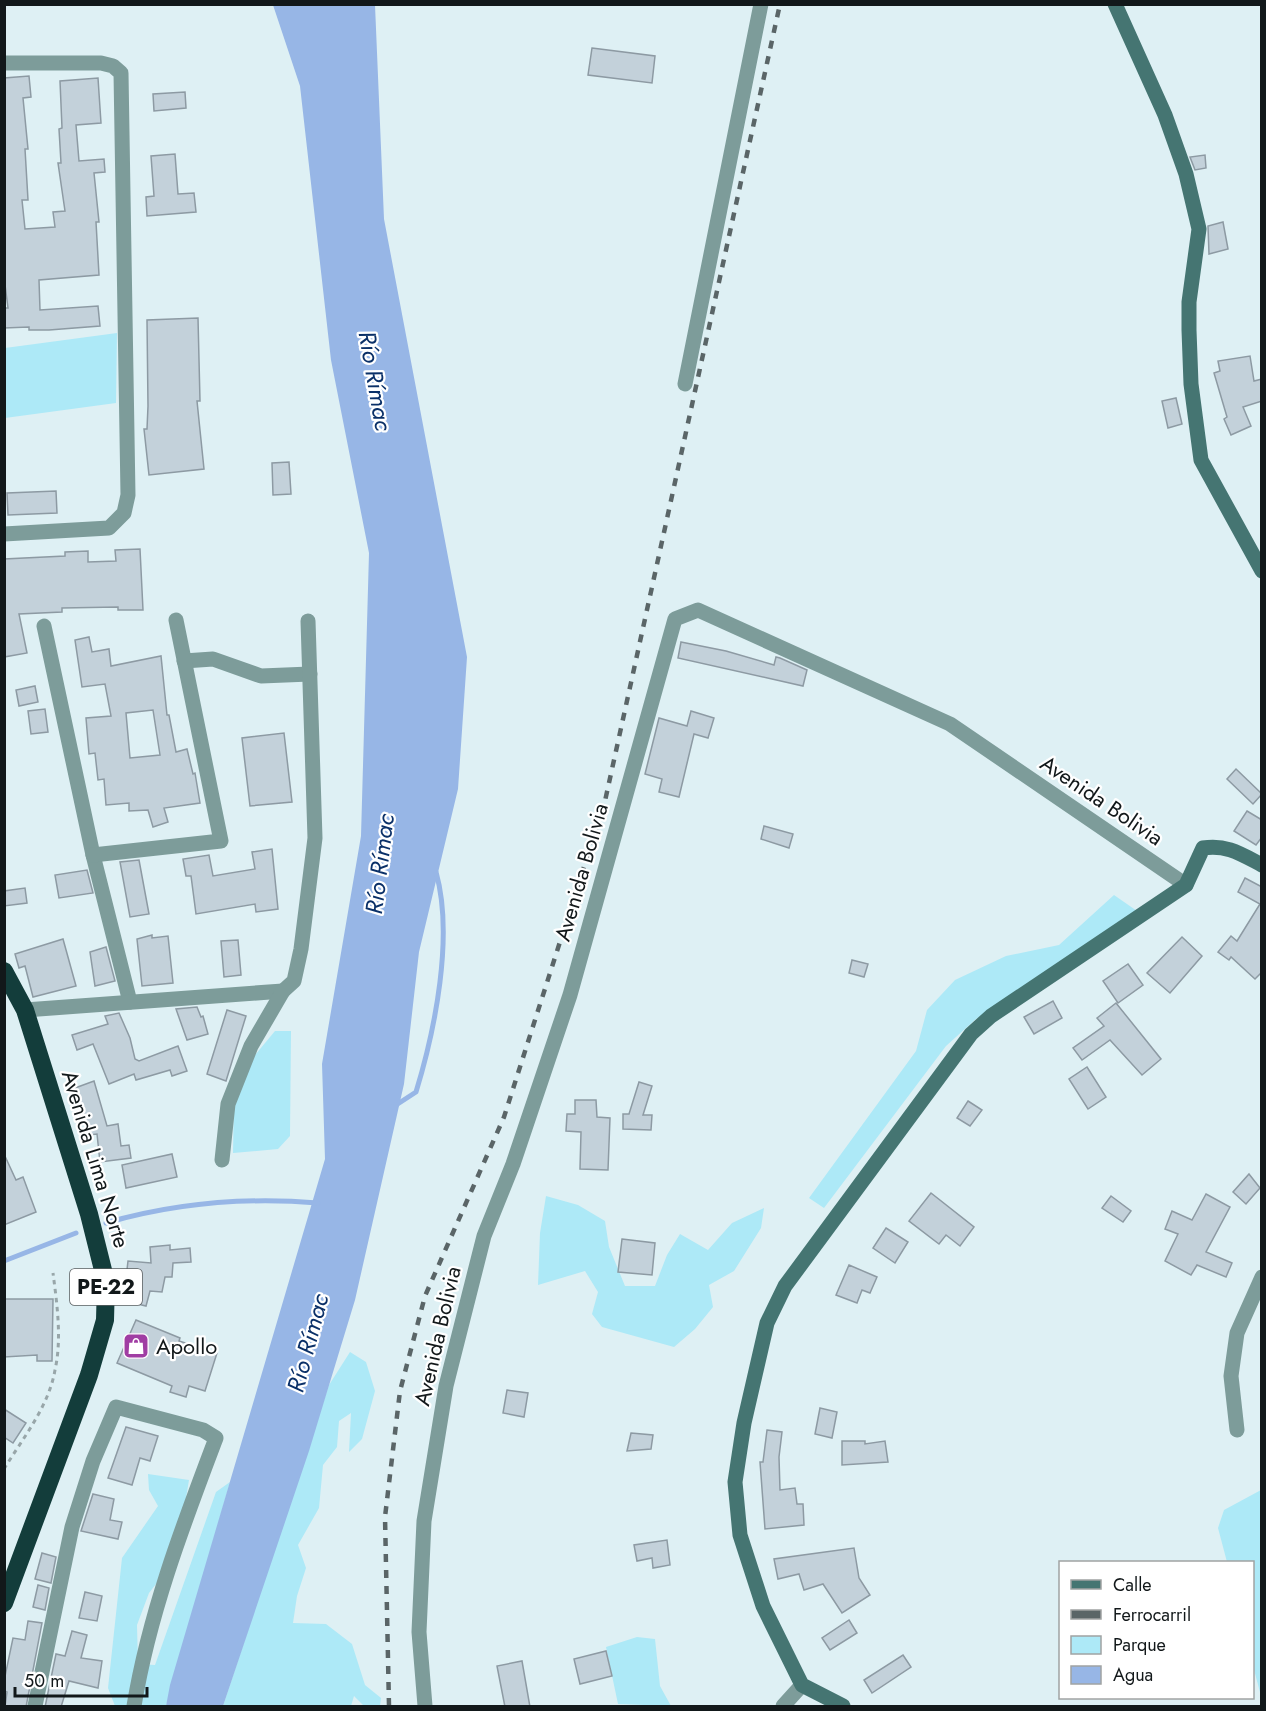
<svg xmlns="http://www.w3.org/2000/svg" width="1266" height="1711" font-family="Jost,sans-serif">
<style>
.green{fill:#ade9f7}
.water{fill:#97b6e6}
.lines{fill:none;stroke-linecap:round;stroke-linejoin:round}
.stream{stroke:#97b6e6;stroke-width:5}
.building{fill:#c3d1da;stroke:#8d9aa3;stroke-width:1.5;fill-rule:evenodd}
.path{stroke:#98a6a9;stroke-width:3;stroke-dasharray:4.5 4.5;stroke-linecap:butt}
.street{stroke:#7d9c9a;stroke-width:15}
.secondary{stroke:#457572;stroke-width:15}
.highway{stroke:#133d3b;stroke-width:18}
.rail{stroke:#5a6567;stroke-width:4.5;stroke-dasharray:8 8;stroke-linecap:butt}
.labels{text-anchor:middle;stroke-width:4.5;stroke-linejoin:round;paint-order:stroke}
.shield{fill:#fff;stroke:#595d5f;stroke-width:1.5}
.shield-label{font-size:21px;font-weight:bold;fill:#12181a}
.street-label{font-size:22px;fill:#12181a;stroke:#fff}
.poi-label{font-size:22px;fill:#12181a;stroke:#fff;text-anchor:start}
.water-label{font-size:24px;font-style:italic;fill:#0a3068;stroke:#fff}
</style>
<rect width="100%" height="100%" fill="#def0f4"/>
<!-- green -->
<g class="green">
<path d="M117 333 116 403 5 418V348Z"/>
<path d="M1114 895 1137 911 976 1019 946 1046 824 1208 809 1198 916 1051 927 1010 955 980 1006 956 1059 945Z"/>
<path d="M275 1031H291L290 1136 278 1149 233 1153 234 1096 250 1061Z"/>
<path d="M546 1196 578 1205 605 1221 609 1247 625 1286H655L667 1255 680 1234 708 1250 732 1223 764 1208 761 1228 734 1271 709 1285 713 1307 695 1329 674 1347 602 1327 592 1314 598 1292 585 1271 538 1285 540 1233Z"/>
<path d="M350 1352 366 1362 375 1391 362 1439 349 1452 351 1413 339 1421 337 1447 323 1465 319 1508 298 1545 306 1568 297 1596 293 1623 326 1624 352 1644 365 1685 381 1698 380 1706H364L354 1696 351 1706H223L329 1385Z"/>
<path d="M148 1474 189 1480 183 1516 170 1566 149 1593 137 1625 138 1664 155 1665 216 1492 230 1482 166 1706H115L108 1688 122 1558 158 1506 149 1490Z"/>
<path d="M1261 1490V1489V1696L1253 1666 1252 1562H1227L1218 1528 1224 1510Z"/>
<path d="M637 1637 655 1639 660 1686 671 1706 618 1704 606 1647Z"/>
</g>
<!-- water -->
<path class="water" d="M273 5H375L384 219 467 657 458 789 419 952 404 1084 355 1300 309 1451 223 1706H166L170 1685 325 1159 322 1064 361 836 369 553 331 360 300 86Z"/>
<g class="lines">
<!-- stream -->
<g class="stream">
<path d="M393 1107 416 1092C435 1030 454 936 436 872"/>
<path d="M106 1223C175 1203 246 1197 318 1203"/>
<path d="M4 1261 76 1233"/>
</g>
</g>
<!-- building -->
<g class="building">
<path d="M592 48 655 56 652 83 588 75Z"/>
<path d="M29 76 31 97 23 98 28 149H25L28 200H22L25 229 55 227 53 212 65 211 58 163H61L59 129 62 128 60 81 98 78 101 123 76 125 79 161 104 159 105 172 94 173 99 222H96L99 275 39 280 40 310 98 306 100 326 49 330H29V327L4 328V308H8L4 277V78Z"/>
<path d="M185 92 186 108 154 111 153 94Z"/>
<path d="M175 154 178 194 194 193 196 212 147 216 146 197 154 196 151 156Z"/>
<path d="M1205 155 1206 168 1195 170 1190 157Z"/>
<path d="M1223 222 1228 249 1209 254 1208 226Z"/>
<path d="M198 318 200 401H197L204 469 149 475 144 429H147L148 406 147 320Z"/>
<path d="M1250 356 1254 381 1262 379V401L1243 407 1251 426 1231 435 1224 419 1227 417 1214 373 1220 371 1218 361Z"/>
<path d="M1176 398 1182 424 1168 428 1162 401Z"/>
<path d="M289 462 291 494 273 495 272 463Z"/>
<path d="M56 491 57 513 8 515 7 493Z"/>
<path d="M140 549 143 610H118V607L62 608V612L19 614 27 653 4 657V559L65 556V552L88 551V562L116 561 115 550Z"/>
<path d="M89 637 92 652 109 649 111 666 161 656 167 715H169L176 752 187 749 193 774 195 773 200 803 164 808 168 822 153 827 148 810 129 811V803L106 805 104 779 98 780 95 753 89 754 86 718 111 716 105 684 82 687 75 640ZM153 710 160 755 130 758 126 713Z"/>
<path d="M681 642 726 651 774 665 776 657 780 658 807 670 803 686 678 658Z"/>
<path d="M35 686 38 702 19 706 16 690Z"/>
<path d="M45 709 48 732 31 734 28 711Z"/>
<path d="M691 711 714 718 708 738 694 734 679 797 659 792 662 779 645 774 659 718 687 726Z"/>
<path d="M284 733 292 802 250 806 242 738Z"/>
<path d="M1236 769 1262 794 1253 804 1227 779Z"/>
<path d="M1247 811 1262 820V837L1256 845 1234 831Z"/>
<path d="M764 826 793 834 789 848 761 839Z"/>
<path d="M272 849 278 909 256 912 255 904 196 914 191 876H186L183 859 209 855 213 876 255 869 252 852Z"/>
<path d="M139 860 149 914 130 917 120 862Z"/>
<path d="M87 870 93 893 59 898 55 875Z"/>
<path d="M1245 878 1262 887V972L1255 979 1231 957 1229 960 1218 952 1231 936 1237 941 1260 904 1238 892Z"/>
<path d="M25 888 27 903 4 906V891Z"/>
<path d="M152 935V938L168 936 173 983 142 986 137 939Z"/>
<path d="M1182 937 1202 956 1170 993 1147 973Z"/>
<path d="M63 939 76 986 33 997 25 966 19 968 15 954Z"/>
<path d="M238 940 241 975 224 977 221 941Z"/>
<path d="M106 947 115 981 95 986 90 952Z"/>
<path d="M852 960 868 964 864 977 849 973Z"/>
<path d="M1128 964 1143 985 1118 1003 1103 981Z"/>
<path d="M1053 1001 1062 1018 1034 1034 1024 1017Z"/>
<path d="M1116 1003 1161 1059 1142 1075 1110 1040 1082 1060 1073 1048 1104 1026 1097 1018Z"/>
<path d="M197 1007 201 1017 203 1016 208 1034 187 1040 176 1009Z"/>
<path d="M227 1010 246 1016 226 1081 207 1074Z"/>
<path d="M119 1013 130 1038 135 1059 139 1061 178 1046 187 1071 172 1076 170 1070 136 1080 134 1074 109 1084 93 1044 77 1050 72 1035 108 1024 105 1016Z"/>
<path d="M1087 1067 1106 1097 1088 1109 1069 1079Z"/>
<path d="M94 1081 107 1126 118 1124 121 1146 129 1145 131 1158 100 1162 97 1134 89 1135 75 1088Z"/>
<path d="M639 1082 652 1086 643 1115H652L651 1130 623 1129V1114H629Z"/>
<path d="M575 1100H596L597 1117 610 1118 608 1170 580 1169 581 1132 566 1131 567 1114H575Z"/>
<path d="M968 1101 982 1110 970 1126 957 1118Z"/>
<path d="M4 1154 16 1180 23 1177 36 1212 4 1225Z"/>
<path d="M172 1154 177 1177 126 1188 122 1165Z"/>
<path d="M1249 1174 1260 1188 1246 1204 1233 1192Z"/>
<path d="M931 1193 974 1227 960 1246 946 1235 939 1244 909 1221Z"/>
<path d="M1206 1194 1230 1207 1206 1252 1232 1263 1226 1277 1197 1265 1191 1275 1165 1261 1178 1234 1165 1229 1172 1211 1192 1220Z"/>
<path d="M1111 1196 1131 1211 1123 1222 1102 1208Z"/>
<path d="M886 1228 908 1242 895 1263 873 1248Z"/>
<path d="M622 1239 655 1243 652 1275 618 1272Z"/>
<path d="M170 1245V1250L190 1248 191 1262 173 1263 172 1277H165L162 1292 150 1291 146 1306 125 1301 128 1288 125 1287 128 1261 151 1263 150 1247Z"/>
<path d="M849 1265 877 1277 870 1293 862 1290 857 1303 836 1295Z"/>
<path d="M4 1299H53L52 1361H37V1355L4 1357Z"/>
<path d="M136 1320 180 1338 179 1341 217 1353 205 1391 189 1386 186 1397 170 1392 172 1386 117 1363Z"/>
<path d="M507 1390 528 1393 524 1417 503 1413Z"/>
<path d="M820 1408 837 1412 832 1438 815 1434Z"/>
<path d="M4 1409 26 1423 13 1443 4 1437Z"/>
<path d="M126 1427 158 1436 150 1461 140 1458 132 1485 108 1478Z"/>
<path d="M767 1430 782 1432 779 1457 780 1490 795 1488 797 1504H803L804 1525 765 1529 760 1462H763Z"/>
<path d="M631 1433 653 1435 651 1449 627 1451Z"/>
<path d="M842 1441H865V1444L885 1441 888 1462 842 1465Z"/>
<path d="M93 1494 114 1499 110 1520 122 1522 118 1539 81 1531Z"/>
<path d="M667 1540 670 1565 653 1568 652 1558 637 1561 634 1545Z"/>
<path d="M854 1548 859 1578 870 1595 842 1613 823 1584 804 1590 799 1574 778 1579 774 1559Z"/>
<path d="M42 1553 56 1557 51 1583 35 1579Z"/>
<path d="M38 1585 49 1588 45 1610 33 1607Z"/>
<path d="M85 1592 102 1596 97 1621 79 1618Z"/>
<path d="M849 1620 857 1633 830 1650 822 1638Z"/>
<path d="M28 1621 42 1623 26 1707H5L7 1692 4 1691V1681L13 1638 25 1640Z"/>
<path d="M72 1631 87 1635 81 1658 102 1661 98 1688 69 1681 61 1707H45L56 1654 65 1656Z"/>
<path d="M606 1651 612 1676 580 1684 574 1659Z"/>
<path d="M903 1655 911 1667 872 1693 864 1680Z"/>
<path d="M522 1661 530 1707H505L497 1666Z"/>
</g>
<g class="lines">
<!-- path -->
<path class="path" d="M4 1469C23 1438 49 1406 55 1370 62 1339 57 1304 53 1273"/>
<!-- street -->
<g class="street">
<path d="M4 63H101L113 66 121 73 128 495 124 513 109 528 4 534"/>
<path d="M685 384 761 4"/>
<path d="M44 626 93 855 130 1002"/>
<path d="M184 661 213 659 261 676 310 674"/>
<path d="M93 855 221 841 176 620"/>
<path d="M25 1010 283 991"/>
<path d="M222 1160 228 1104 251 1046 283 991 294 981 301 949 315 838 308 621"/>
<path d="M1237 1430 1231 1376 1237 1333 1262 1277"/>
<path d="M35 1706 72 1527 93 1461 116 1407 203 1430 216 1438C183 1525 149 1614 134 1706"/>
<path d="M425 1706 419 1632 424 1521 446 1386 484 1236 513 1164 570 995 675 619 698 610 950 724 1186 885"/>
<path d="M783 1706 802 1685"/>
</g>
<!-- secondary -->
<g class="secondary">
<path d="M1115 4 1165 115 1186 174 1199 229 1189 302V330L1191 384 1201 460 1262 571"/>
<path d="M843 1706 802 1685 763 1606 740 1535 735 1482 744 1423 767 1323 785 1286 971 1034 991 1016 1186 885 1203 848C1226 844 1241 854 1262 865"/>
</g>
<!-- highway -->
<path class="highway" d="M4 971 25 1010 89 1214 106 1282 105 1320 89 1375 4 1603"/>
<!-- rail -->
<path class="rail" d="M389 1706 385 1517 400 1391 425 1296 504 1117 605 801 780 4"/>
</g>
<!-- icons -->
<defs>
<g id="shop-square" transform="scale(1.35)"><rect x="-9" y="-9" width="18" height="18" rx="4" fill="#a03da3" stroke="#fff"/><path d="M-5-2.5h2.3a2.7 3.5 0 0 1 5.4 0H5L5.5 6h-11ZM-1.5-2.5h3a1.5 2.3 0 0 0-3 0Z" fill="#fff"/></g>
</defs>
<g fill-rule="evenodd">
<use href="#shop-square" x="136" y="1346"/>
</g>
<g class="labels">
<!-- shield labels -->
<rect class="shield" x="70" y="1269" width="72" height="36" rx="4.5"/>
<g class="shield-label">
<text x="106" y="1294">PE-22</text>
</g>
<!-- street labels -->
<g class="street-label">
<text transform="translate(1102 800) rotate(34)" y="8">Avenida Bolivia</text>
<text transform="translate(581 872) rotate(-74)" y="8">Avenida Bolivia</text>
<text transform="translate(96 1159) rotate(73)" y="8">Avenida Lima Norte</text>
<text transform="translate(437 1336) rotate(-77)" y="8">Avenida Bolivia</text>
</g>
<!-- poi labels -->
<g class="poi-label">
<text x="156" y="1354">Apollo</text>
</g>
<!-- water labels -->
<g class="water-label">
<text transform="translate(375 381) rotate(80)" y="8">Río Rímac</text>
<text transform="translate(380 864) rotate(-83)" y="8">Río Rímac</text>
<text transform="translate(308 1343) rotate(-75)" y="8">Río Rímac</text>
</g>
</g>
<!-- border -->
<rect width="1266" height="1711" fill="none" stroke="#12181a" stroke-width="12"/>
<!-- legend -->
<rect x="1059" y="1561" width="195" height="138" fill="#ffffff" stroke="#a0a3a3" stroke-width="1.5"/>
<rect x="1071" y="1580" width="30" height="9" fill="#457572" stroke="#a0a3a3" stroke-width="1.5"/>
<text x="1113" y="1591" font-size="18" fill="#12181a">Calle</text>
<rect x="1071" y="1610" width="30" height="9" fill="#5a6567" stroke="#a0a3a3" stroke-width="1.5"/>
<text x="1113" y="1621" font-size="18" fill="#12181a">Ferrocarril</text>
<rect x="1071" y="1636" width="30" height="18" fill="#ade9f7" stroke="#a0a3a3" stroke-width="1.5"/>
<text x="1113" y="1651" font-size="18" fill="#12181a">Parque</text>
<rect x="1071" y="1666" width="30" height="18" fill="#97b6e6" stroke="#a0a3a3" stroke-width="1.5"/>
<text x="1113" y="1681" font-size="18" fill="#12181a">Agua</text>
<!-- scale -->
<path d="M15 1687v9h132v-9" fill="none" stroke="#12181a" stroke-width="3"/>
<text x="24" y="1687" font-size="18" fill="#12181a" stroke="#ffffff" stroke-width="4.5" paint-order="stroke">50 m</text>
</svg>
